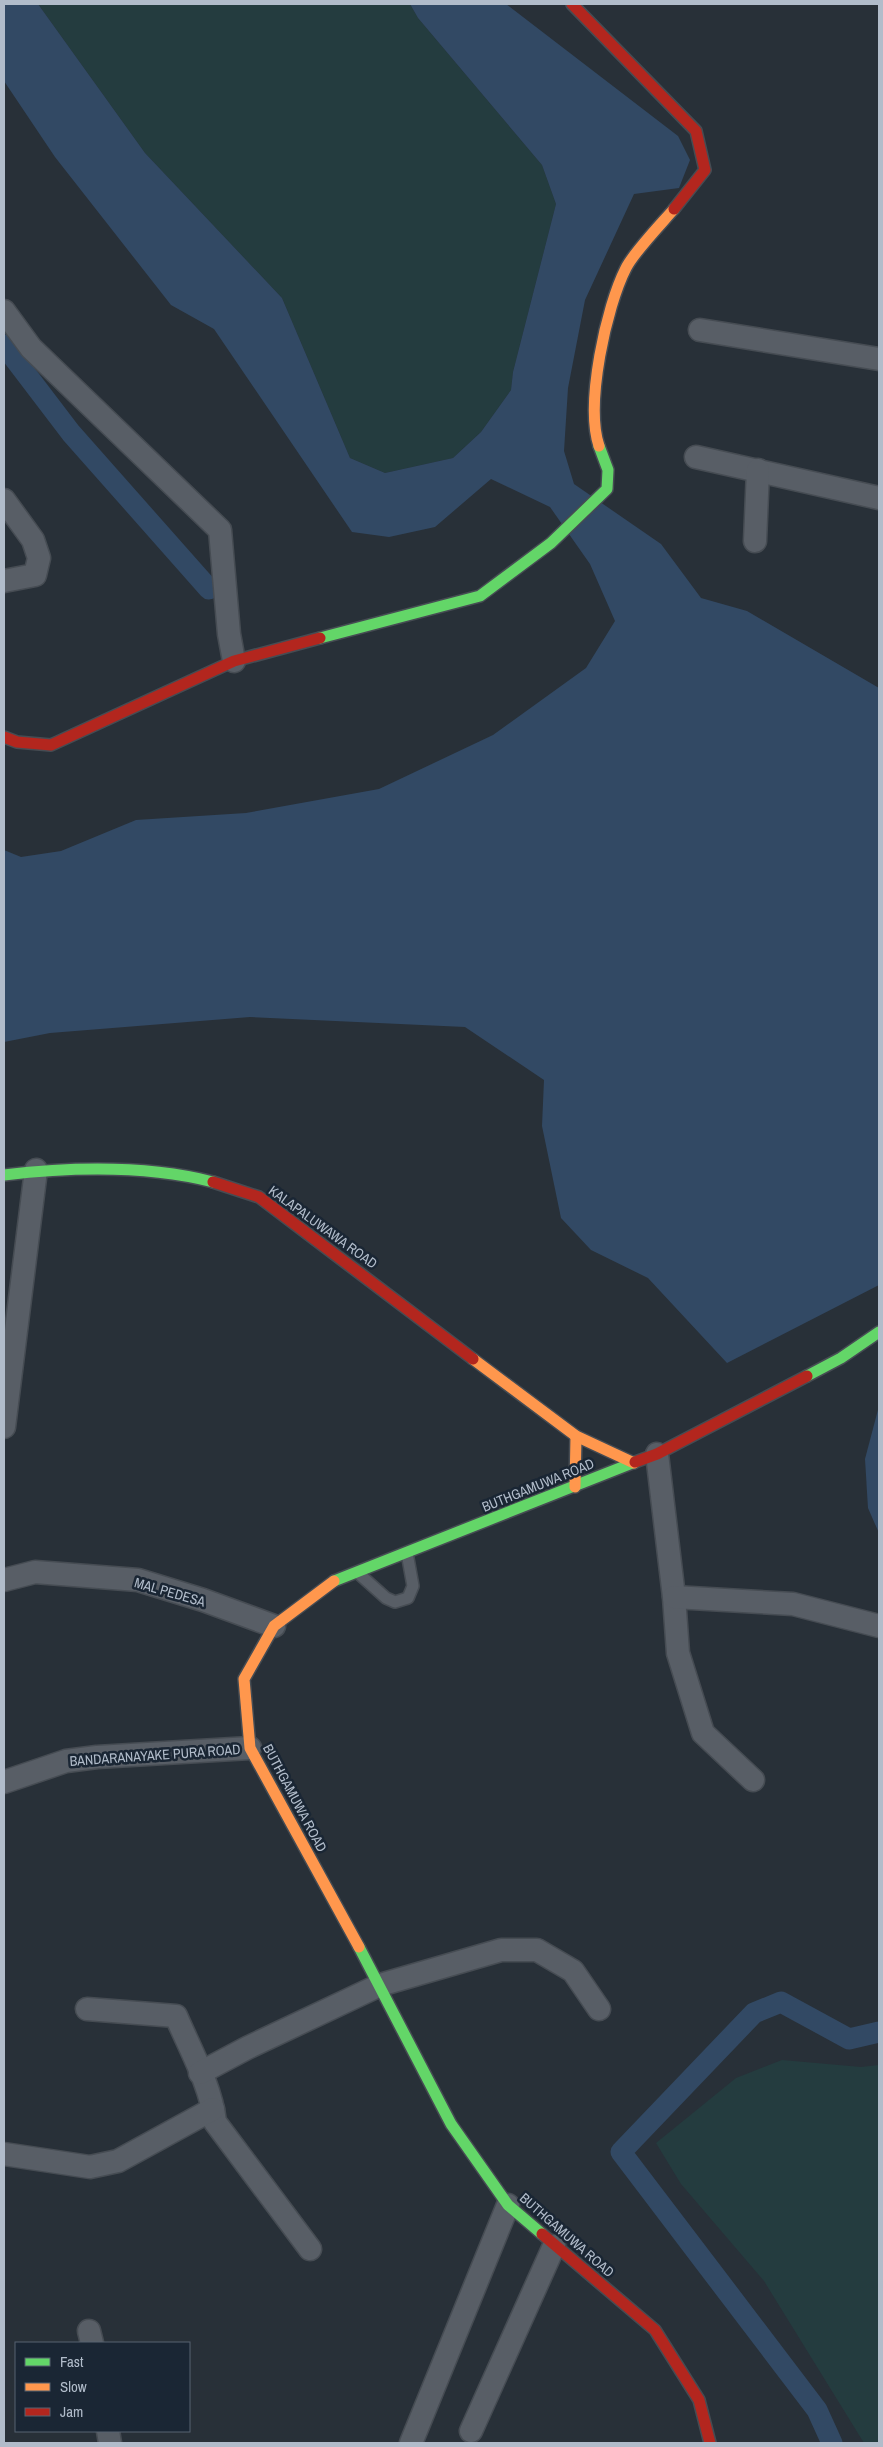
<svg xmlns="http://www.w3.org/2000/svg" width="883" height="2447" font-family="'Archivo Narrow',sans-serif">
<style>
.green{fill:#243c3f}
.water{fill:#324964}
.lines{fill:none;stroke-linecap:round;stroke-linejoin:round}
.canal{stroke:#324964;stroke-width:21}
.lane-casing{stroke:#464c53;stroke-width:14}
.street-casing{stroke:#464c53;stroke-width:25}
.fast-casing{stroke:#464c53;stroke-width:14}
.slow-casing{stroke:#464c53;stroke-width:14}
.jam-casing{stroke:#464c53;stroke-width:14}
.lane{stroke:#585e66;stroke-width:11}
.street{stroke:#585e66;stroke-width:22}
.fast{stroke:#63d668;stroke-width:11}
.slow{stroke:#ff974d;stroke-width:11}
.jam{stroke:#b3261e;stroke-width:11}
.labels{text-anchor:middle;stroke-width:5;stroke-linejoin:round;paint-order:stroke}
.street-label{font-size:14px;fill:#b1bcca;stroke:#1a2634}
</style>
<rect width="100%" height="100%" fill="#283038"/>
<!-- green -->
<g class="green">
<path d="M38 4H410L418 18 542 165 556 204 513 372 511 390 481 432 453 458 385 473 350 458 282 298 145 153Z"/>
<path d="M782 2060 861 2067 879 2065V2443H864L764 2281 681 2184 656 2143 736 2078Z"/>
</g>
<!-- water -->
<g class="water">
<path d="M4 4H38L145 153 282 298 350 458 385 473 453 458 481 432 511 390 513 372 556 204 542 165 418 18 410 4H506L678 136 690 160 679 188 634 194 585 300 568 388 564 451 574 484 661 544 701 598 747 611 879 688V1285L727 1363 648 1278 591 1250 561 1218 542 1126 544 1080 465 1027 250 1017 50 1033 4 1042V850L21 857 61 851 136 820 246 813 379 789 493 735 586 668 615 621 590 564 550 507 491 479 435 527 389 537 352 532 214 329 171 305 55 157 4 81Z"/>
<path d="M879 1406V1533L868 1508 865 1459Z"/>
</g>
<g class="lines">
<!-- canal -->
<g class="canal">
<path d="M4 345 71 433 209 589"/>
<path d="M832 2443 817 2410 621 2152 754 2013 781 2002 849 2039 879 2032"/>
</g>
<!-- lane casing -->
<g class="lane-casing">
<path id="lane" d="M358 1573 386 1598 395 1602 408 1598 413 1586 407 1553"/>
</g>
<!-- street casing -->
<g class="street-casing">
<g id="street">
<path d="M4 311 31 348 220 530 229 634 234 661"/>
<path d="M700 330 879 359"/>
<path d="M696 457 879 498"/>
<path d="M4 500 33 540 39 558 35 575 4 581"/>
<path d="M755 541 758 470"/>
<path d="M4 1427 36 1170"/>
<path d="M657 1454 674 1597 678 1653 703 1733 753 1780"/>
<path d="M4 1580 35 1572 138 1580 203 1600 274 1626"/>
<path d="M674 1597 793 1604 879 1626"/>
<path d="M4 1782 66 1761 97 1757 250 1748"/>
<path d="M87 2009 176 2016C190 2049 211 2086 215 2122L310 2249"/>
<path d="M200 2073 247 2048 380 1985 501 1950H537L573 1971 599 2009"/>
<path d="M4 2154 90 2167 118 2161 213 2109"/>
<path d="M89 2331 92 2343"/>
<path d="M108 2431 110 2443"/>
<path d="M471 2431 554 2246"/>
<path d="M411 2443 508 2205"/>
</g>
</g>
<!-- fast casing -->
<g class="fast-casing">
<g id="fast">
<path d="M320 638 480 596 551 543 607 489 608 470 599 446"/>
<path d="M4 1175C72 1167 146 1165 213 1182"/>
<path d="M807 1376 841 1358 879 1332"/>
<path d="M334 1581 635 1462"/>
<path d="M359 1947 451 2124 508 2205 542 2234"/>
</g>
</g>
<!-- slow casing -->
<g class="slow-casing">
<g id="slow">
<path d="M599 446C585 404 606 307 626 268 634 252 661 224 674 209"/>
<path d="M473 1359 576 1436 634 1463"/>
<path d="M575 1487 576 1436"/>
<path d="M334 1581 274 1626 244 1679 250 1748 359 1947"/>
</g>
</g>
<!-- jam casing -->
<g class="jam-casing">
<g id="jam">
<path d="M572 4 696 131 705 170 674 209"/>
<path d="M4 737 17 742 51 745 234 661 320 638"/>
<path d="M213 1182 259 1197 473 1359"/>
<path d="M635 1462 657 1454 807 1376"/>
<path d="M542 2234 655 2330 699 2400 710 2443"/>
</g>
</g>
<!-- lane -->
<use href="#lane" class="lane"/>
<!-- street -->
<use href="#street" class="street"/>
<!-- fast -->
<use href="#fast" class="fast"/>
<!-- slow -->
<use href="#slow" class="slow"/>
<!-- jam -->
<use href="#jam" class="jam"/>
</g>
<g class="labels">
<!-- street labels -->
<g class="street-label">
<text transform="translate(323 1227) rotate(36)" y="5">KALAPALUWAWA ROAD</text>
<text transform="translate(538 1485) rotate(-22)" y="5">BUTHGAMUWA ROAD</text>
<text transform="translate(170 1592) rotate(16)" y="5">MAL PEDESA</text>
<text transform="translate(155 1755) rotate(-4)" y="5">BANDARANAYAKE PURA ROAD</text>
<text transform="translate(295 1798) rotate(62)" y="5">BUTHGAMUWA ROAD</text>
<text transform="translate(567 2235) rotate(41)" y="5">BUTHGAMUWA ROAD</text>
</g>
</g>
<!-- border -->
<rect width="883" height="2447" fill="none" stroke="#b1bcca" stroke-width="10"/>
<!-- legend -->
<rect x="15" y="2342" width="175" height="90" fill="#1a2634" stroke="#566270"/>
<rect x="25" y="2358" width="25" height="8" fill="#63d668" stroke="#566270"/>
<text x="60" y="2367" font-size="15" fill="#b1bcca">Fast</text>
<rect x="25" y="2383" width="25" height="8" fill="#ff974d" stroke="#566270"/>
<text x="60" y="2392" font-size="15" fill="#b1bcca">Slow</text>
<rect x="25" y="2408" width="25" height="8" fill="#b3261e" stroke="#566270"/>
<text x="60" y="2417" font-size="15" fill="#b1bcca">Jam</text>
</svg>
